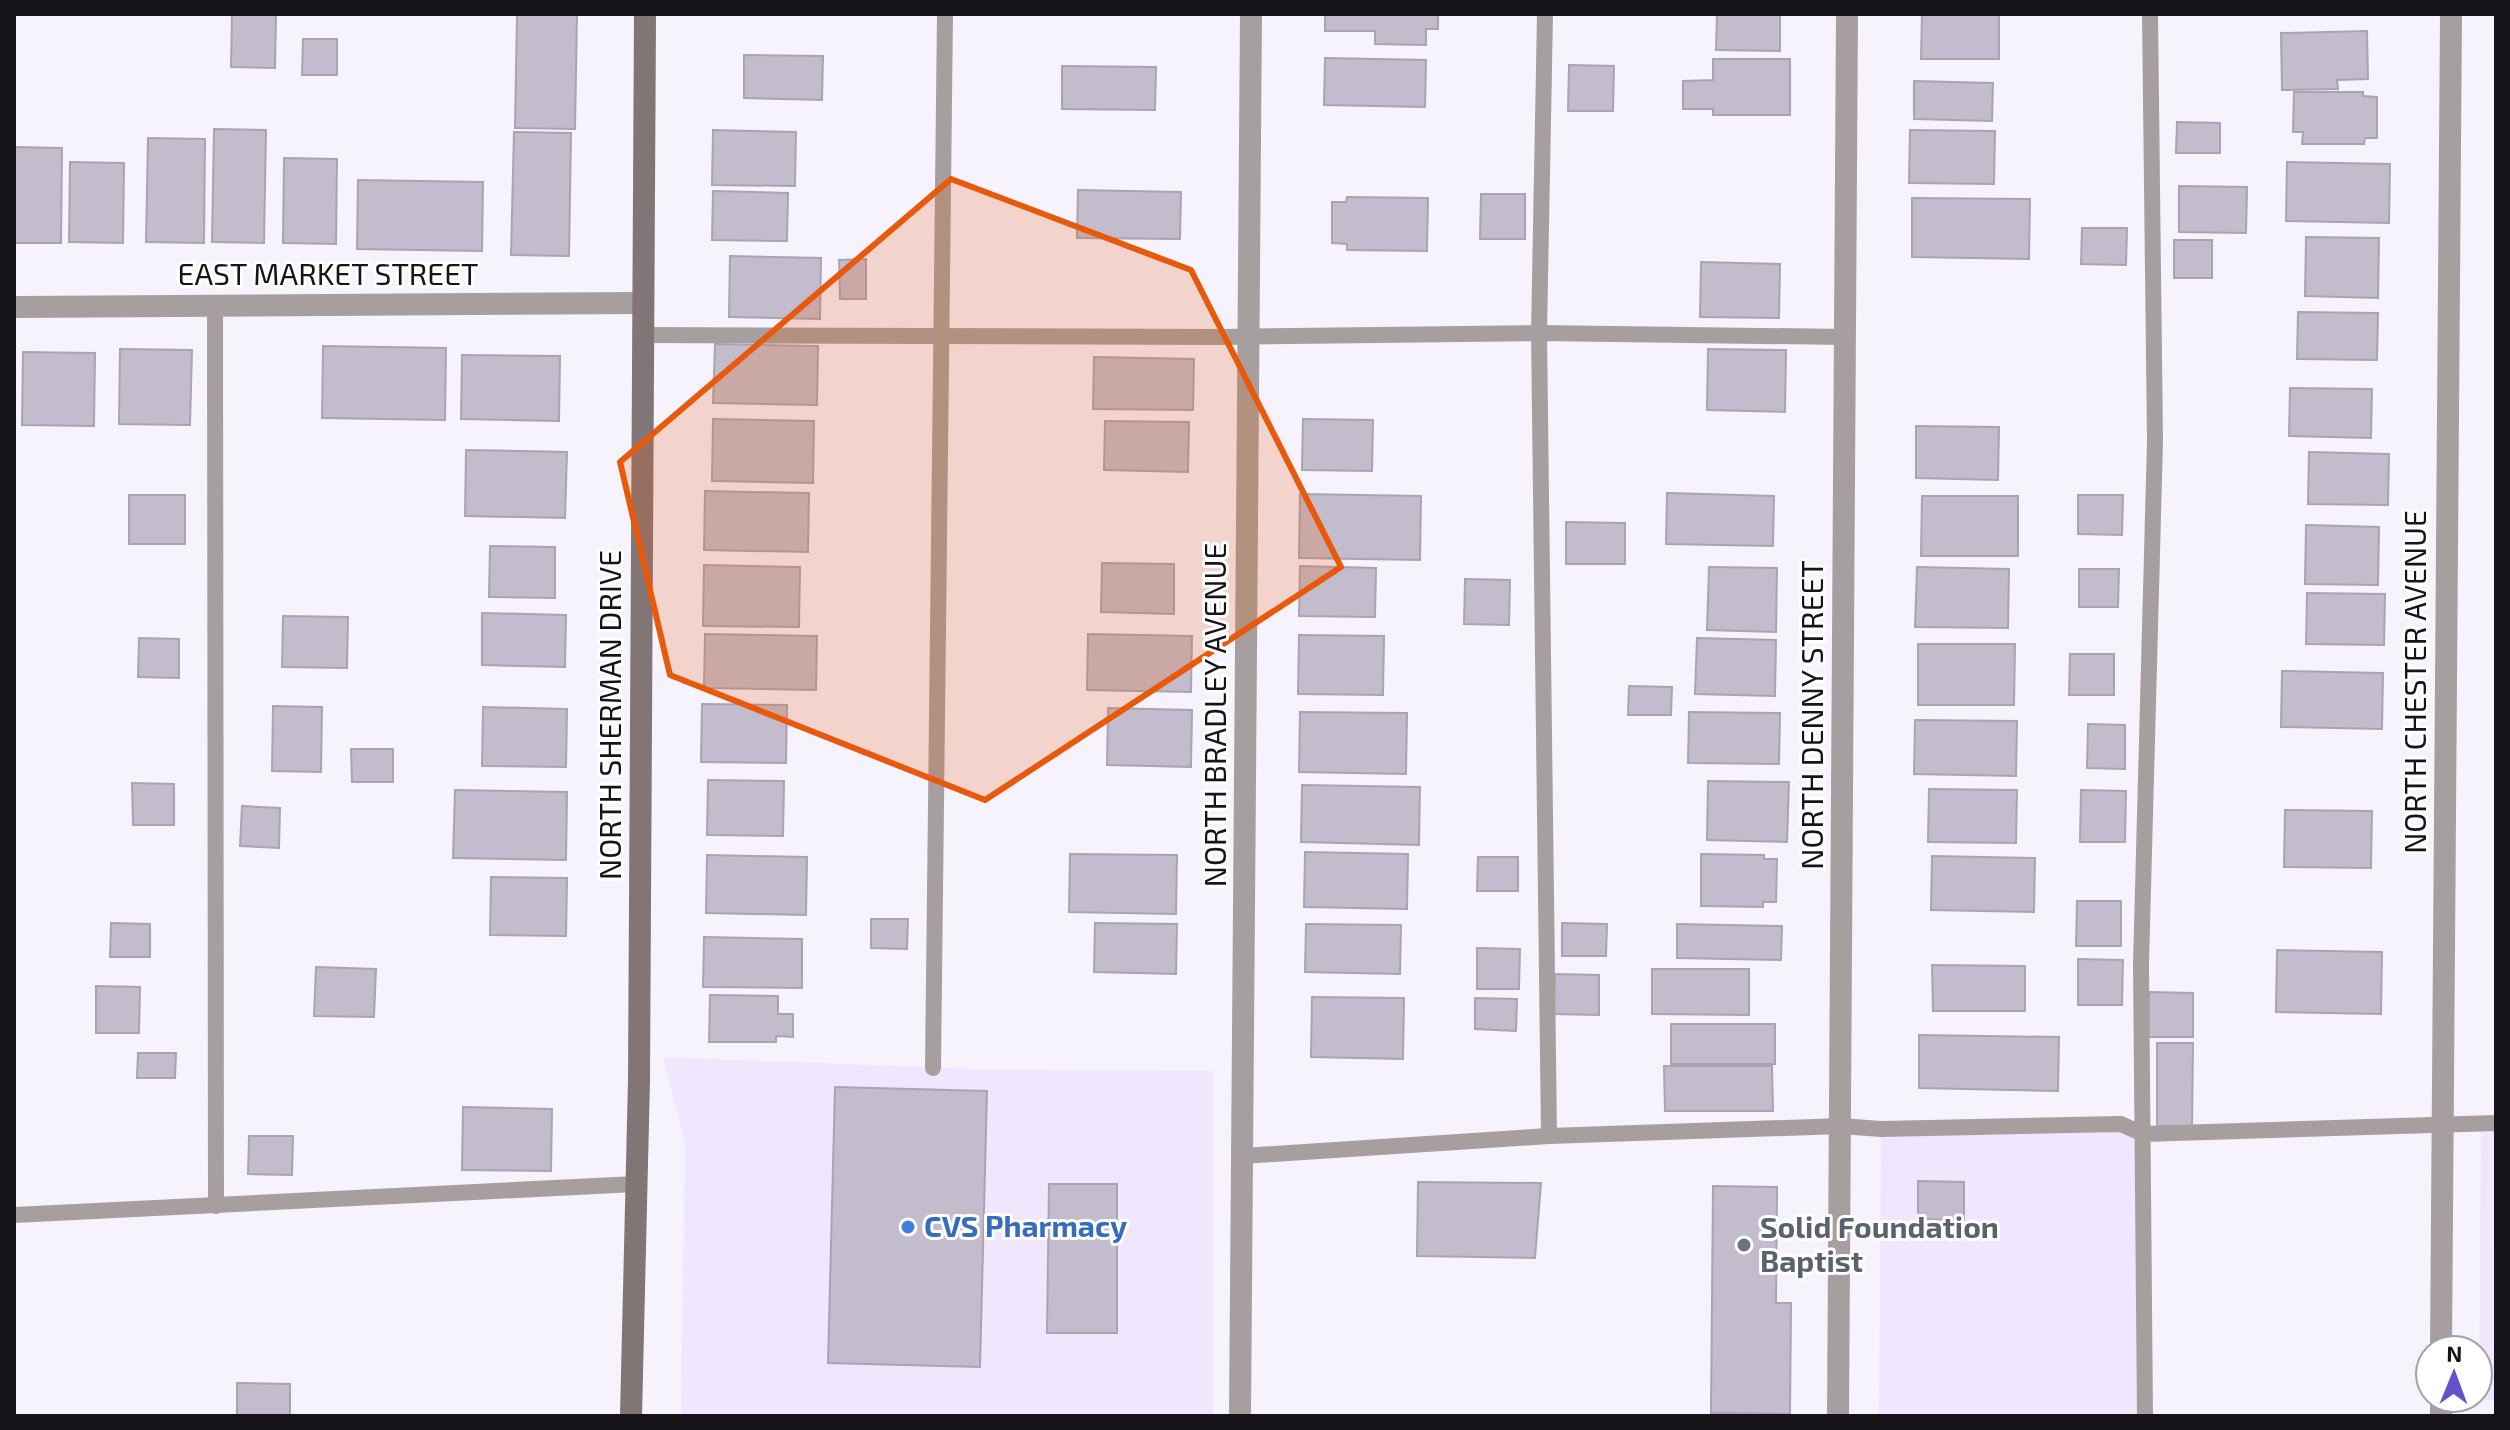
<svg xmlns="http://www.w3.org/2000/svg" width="2510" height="1430" font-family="'Exo 2',sans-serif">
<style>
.built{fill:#f0e6fd}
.building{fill:#c3bccc;stroke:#aaa3b3;stroke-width:2}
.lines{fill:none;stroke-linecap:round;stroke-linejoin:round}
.service{stroke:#a79f9f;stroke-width:16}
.minor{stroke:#a79f9f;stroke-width:22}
.secondary{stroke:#827576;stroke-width:22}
.marked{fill:#e8590c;fill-opacity:0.2;stroke:#e8590c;stroke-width:6;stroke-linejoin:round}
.shop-dot{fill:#3f7fe0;stroke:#fff;stroke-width:3}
.worship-dot{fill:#6b7280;stroke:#fff;stroke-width:3}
.labels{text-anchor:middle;stroke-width:6;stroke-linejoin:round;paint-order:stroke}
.street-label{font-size:30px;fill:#161419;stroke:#fff}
.shop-label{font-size:30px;font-weight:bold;fill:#366cbe;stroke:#fff;text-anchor:start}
.worship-label{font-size:30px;font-weight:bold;fill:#5b616d;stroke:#fff;text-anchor:start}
</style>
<rect width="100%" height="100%" fill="#f7f3fd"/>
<!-- built -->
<g class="built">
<path d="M663 1057 997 1070 1213 1071V1416H681L685 1143Z"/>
<path d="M2496 1123V1400L2479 1401 2481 1124Z"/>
<path d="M2121 1124 2143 1134 2145 1416H1879L1881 1129Z"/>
</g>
<!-- building -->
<g class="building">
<path d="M232 14H276L275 68 231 67Z"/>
<path d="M517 14H577L575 129 515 128Z"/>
<path d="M1325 14H1438V29H1426V45L1375 44V31H1325Z"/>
<path d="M1717 14H1780V51L1716 50Z"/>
<path d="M1922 14H1999V59H1921Z"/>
<path d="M2367 31 2368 79 2337 80 2338 89 2282 90 2281 33Z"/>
<path d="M303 39H337V75H302Z"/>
<path d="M744 55 823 56 822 100 744 98Z"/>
<path d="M1325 58 1426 60 1425 107 1324 105Z"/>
<path d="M1713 59H1790V115H1713V109H1683V81L1713 80Z"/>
<path d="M1569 65 1614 66 1613 111H1568Z"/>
<path d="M1062 66 1156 67 1155 110 1062 109Z"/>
<path d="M1914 81 1993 83 1992 121 1914 119Z"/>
<path d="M2294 92H2363V96L2377 97V138H2365L2364 144H2302L2303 132H2293Z"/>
<path d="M2177 122 2220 123V153H2176Z"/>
<path d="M214 129 266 130 264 243 212 242Z"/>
<path d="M713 130 796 132 795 186 712 185Z"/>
<path d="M1910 130 1995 131 1994 184 1909 183Z"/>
<path d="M514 132 571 133 569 256 511 255Z"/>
<path d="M148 138 205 139 204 243 146 242Z"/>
<path d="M14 147 62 148 61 243H14Z"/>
<path d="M284 158 337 159 336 244 283 243Z"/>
<path d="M70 162 124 163 123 243 69 242Z"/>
<path d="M2287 162 2390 164 2389 223 2286 221Z"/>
<path d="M358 180 483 182 482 251 357 249Z"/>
<path d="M2179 186 2247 187 2246 233 2179 232Z"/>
<path d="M1078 190 1181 192 1180 239 1077 238Z"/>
<path d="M713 191 788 193 787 241 712 240Z"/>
<path d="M1481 194H1525V239H1480Z"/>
<path d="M1347 197 1428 198 1427 251 1347 250V244L1332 243V202H1346Z"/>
<path d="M1912 198 2030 199 2029 259 1912 257Z"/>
<path d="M2082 228H2127L2126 265 2081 264Z"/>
<path d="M2306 237 2379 238 2378 298 2305 296Z"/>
<rect x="2174" y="240" width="38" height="38"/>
<path d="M730 256 821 258 820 319 729 317Z"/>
<path d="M866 259V299H840L839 260Z"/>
<path d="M1701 262 1780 264 1779 318 1700 317Z"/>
<path d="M2298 312 2378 313 2377 360 2297 359Z"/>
<path d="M715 344 818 346 817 405 713 403Z"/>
<path d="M323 346 446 348 445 420 322 418Z"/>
<path d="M120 349 192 350 190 425 119 424Z"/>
<path d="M1708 349 1786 350 1785 412 1707 410Z"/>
<path d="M23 352 95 353 94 426 22 425Z"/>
<path d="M462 355 560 356 559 421 461 419Z"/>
<path d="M1094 357 1194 359 1193 410 1093 409Z"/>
<path d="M2290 388 2372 389 2371 438 2289 436Z"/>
<path d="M713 419 814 421 813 483 712 481Z"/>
<path d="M1303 419 1373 420 1372 471 1302 470Z"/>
<path d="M1105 421 1189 422 1188 472 1104 470Z"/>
<path d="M1916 426 1999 427 1998 480 1916 478Z"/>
<path d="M466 450 567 452 565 518 465 516Z"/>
<path d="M2309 452 2389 454 2388 505 2308 504Z"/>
<path d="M705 491 809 493 808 552 704 550Z"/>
<path d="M1667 493 1774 496 1773 546 1666 544Z"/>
<path d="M1300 494 1421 496 1420 560 1299 558Z"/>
<rect x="129" y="495" width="56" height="49"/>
<path d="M2078 495H2123L2122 535 2078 534Z"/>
<path d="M1922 496H2018V556H1921Z"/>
<path d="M1566 522 1625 523V564H1566Z"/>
<path d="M2306 525 2379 527 2378 585 2305 584Z"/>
<path d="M490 546 555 547V598L489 597Z"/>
<path d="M1102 563 1174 564V614L1101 612Z"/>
<path d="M704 565 800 567 799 627 703 626Z"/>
<path d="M1300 566 1376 568 1375 617 1299 616Z"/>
<path d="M1709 567 1777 568 1776 632 1707 630Z"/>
<path d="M1917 567 2009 569 2008 628 1915 627Z"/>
<path d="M2079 569H2119L2118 607H2079Z"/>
<path d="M1465 579 1510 580 1509 625 1464 624Z"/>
<path d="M2307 593 2385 594 2384 645 2306 644Z"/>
<path d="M482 613 566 615 565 667 482 665Z"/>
<path d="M283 616 348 617 347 668 282 667Z"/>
<path d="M705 634 817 636 816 690 704 688Z"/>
<path d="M1088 634 1192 636 1191 692 1087 690Z"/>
<path d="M1299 635 1384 636 1383 695 1298 694Z"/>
<path d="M139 638 179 639V678L138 677Z"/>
<path d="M1697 638 1776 640 1775 696 1695 694Z"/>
<path d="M1918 644H2015L2014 705H1918Z"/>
<path d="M2070 654H2114V695H2069Z"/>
<path d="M2282 671 2383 673 2382 729 2281 727Z"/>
<path d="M1629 686 1672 687 1671 715H1628Z"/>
<path d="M702 704 787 705 786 763 701 762Z"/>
<path d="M273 706 322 707 321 772 272 771Z"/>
<path d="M483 707 567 709 566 767 482 766Z"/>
<path d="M1108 708 1192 710 1191 767 1107 765Z"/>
<path d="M1300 712 1407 713 1406 774 1299 772Z"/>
<path d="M1689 712 1780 713 1779 764 1688 763Z"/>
<path d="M1915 720 2017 721 2016 776 1914 774Z"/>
<path d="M2088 724 2125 725V769L2087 768Z"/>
<path d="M351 749H393V782H352Z"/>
<path d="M708 780 784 781 783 836 707 835Z"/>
<path d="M1708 781 1789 782 1787 842 1707 840Z"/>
<path d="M132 783 174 784V825H133Z"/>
<path d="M1302 785 1420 787 1419 845 1301 842Z"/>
<path d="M1929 789 2017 790 2016 843 1928 842Z"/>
<path d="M455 790 567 792 566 860 453 858Z"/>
<path d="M2081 790 2126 791 2125 842H2080Z"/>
<path d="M242 806 280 808 279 848 240 846Z"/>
<path d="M2285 810 2372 811 2371 868 2284 867Z"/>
<path d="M1305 852 1408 854 1407 909 1304 907Z"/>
<path d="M1070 854 1177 855 1176 914 1069 912Z"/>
<path d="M1701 854 1764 855V859H1777L1776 902H1763V907L1701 906Z"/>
<path d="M707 855 807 857 806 915 706 913Z"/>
<path d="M1932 856 2035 858 2034 912 1931 910Z"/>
<path d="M1478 857H1518V891H1477Z"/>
<path d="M491 877 567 878 566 936 490 935Z"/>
<path d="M2077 901H2121V946H2076Z"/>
<path d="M871 919H908L907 949 871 948Z"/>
<path d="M111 923 150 924V957H110Z"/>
<path d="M1095 923 1177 924 1176 974 1094 972Z"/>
<path d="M1562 923 1607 924 1606 956H1562Z"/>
<path d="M1306 924 1401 925 1400 974 1305 972Z"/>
<path d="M1677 924 1782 926 1781 960 1677 958Z"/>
<path d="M704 937 802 939V988L703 987Z"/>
<path d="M1477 948 1520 949 1519 989H1477Z"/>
<path d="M2277 950 2382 952 2381 1014 2276 1012Z"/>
<path d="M2078 959 2123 960 2122 1005H2078Z"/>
<path d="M1932 965 2025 966V1011H1933Z"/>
<path d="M316 967 376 969 374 1017 314 1016Z"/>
<path d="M1652 969H1749V1015L1652 1014Z"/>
<path d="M1555 974 1599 975V1015L1554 1014Z"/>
<path d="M96 986 140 987 139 1033H96Z"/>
<path d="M2149 992 2193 993V1037H2148Z"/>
<path d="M710 995 778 996V1014H793V1037L776 1036V1042H709Z"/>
<path d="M1312 997 1404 998 1403 1059 1311 1057Z"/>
<path d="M1475 998 1517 999 1516 1031 1475 1029Z"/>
<rect x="1671" y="1024" width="104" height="40"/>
<path d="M1919 1035 2059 1037 2058 1091 1919 1088Z"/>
<path d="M2157 1043H2193L2192 1126H2157Z"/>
<path d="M138 1053H176L175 1078H137Z"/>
<path d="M1664 1066H1772L1773 1111H1665Z"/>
<path d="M835 1087 987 1091 980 1367 828 1363Z"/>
<path d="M463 1107 552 1109 551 1171 462 1170Z"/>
<path d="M249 1136H293L292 1175 248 1174Z"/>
<path d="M1918 1181 1964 1182V1220L1918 1219Z"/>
<path d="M1418 1182 1541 1183 1535 1258 1417 1256Z"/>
<path d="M1049 1184H1117V1333H1047Z"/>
<path d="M1713 1186 1777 1187 1776 1303H1791L1790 1414 1711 1413Z"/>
<path d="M237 1383 290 1384V1416H237Z"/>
</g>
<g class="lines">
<!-- service -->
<g class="service">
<path d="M1545 14 1539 333 1549 1136"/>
<path d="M215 306 216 1206"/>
<path d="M643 335 1218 337 1539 333 1845 337"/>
<path d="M933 1068 945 14"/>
<path d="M1243 1156 1549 1136 1841 1126 1881 1129 2121 1124 2143 1134 2496 1123"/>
<path d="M14 1215 636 1184"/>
<path d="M2145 1416 2141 964 2155 441 2150 14"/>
</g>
<!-- minor -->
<g class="minor">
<path d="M14 307 643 303"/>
<path d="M2441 1350 2451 14"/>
<path d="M1240 1416 1251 14"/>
<path d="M1838 1416 1847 14"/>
<path d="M2441 1416V1398"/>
</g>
<!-- secondary -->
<path class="secondary" d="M631 1416 639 1080 645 14"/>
</g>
<!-- marked area -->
<path class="marked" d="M951 179 1191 270 1341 567 985 800 670 675 620 462Z"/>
<!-- markers -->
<circle class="shop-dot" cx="908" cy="1227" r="8"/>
<circle class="worship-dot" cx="1744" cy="1245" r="8"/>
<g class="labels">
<!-- street labels -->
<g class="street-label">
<text x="328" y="285">EAST MARKET STREET</text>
<text transform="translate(2416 682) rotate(-90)" y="10">NORTH CHESTER AVENUE</text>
<text transform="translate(611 715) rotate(-90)" y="10">NORTH SHERMAN DRIVE</text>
<text transform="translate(1216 715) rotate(-90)" y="10">NORTH BRADLEY AVENUE</text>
<text transform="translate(1813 715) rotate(-90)" y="10">NORTH DENNY STREET</text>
</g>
<!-- shop labels -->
<g class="shop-label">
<text x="924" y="1237">CVS Pharmacy</text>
</g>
<!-- worship labels -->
<g class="worship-label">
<text x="1760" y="1238">Solid Foundation<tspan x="1760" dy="34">Baptist</tspan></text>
</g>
</g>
<!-- border -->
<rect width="2510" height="1430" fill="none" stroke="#161419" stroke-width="32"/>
<!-- north arrow -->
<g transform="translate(2454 1374) rotate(1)"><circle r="38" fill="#ffffff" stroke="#a2a1a3" stroke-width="2"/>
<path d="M0-6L14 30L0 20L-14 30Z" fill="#6252cb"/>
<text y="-12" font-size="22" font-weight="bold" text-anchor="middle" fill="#161419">N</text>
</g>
</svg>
